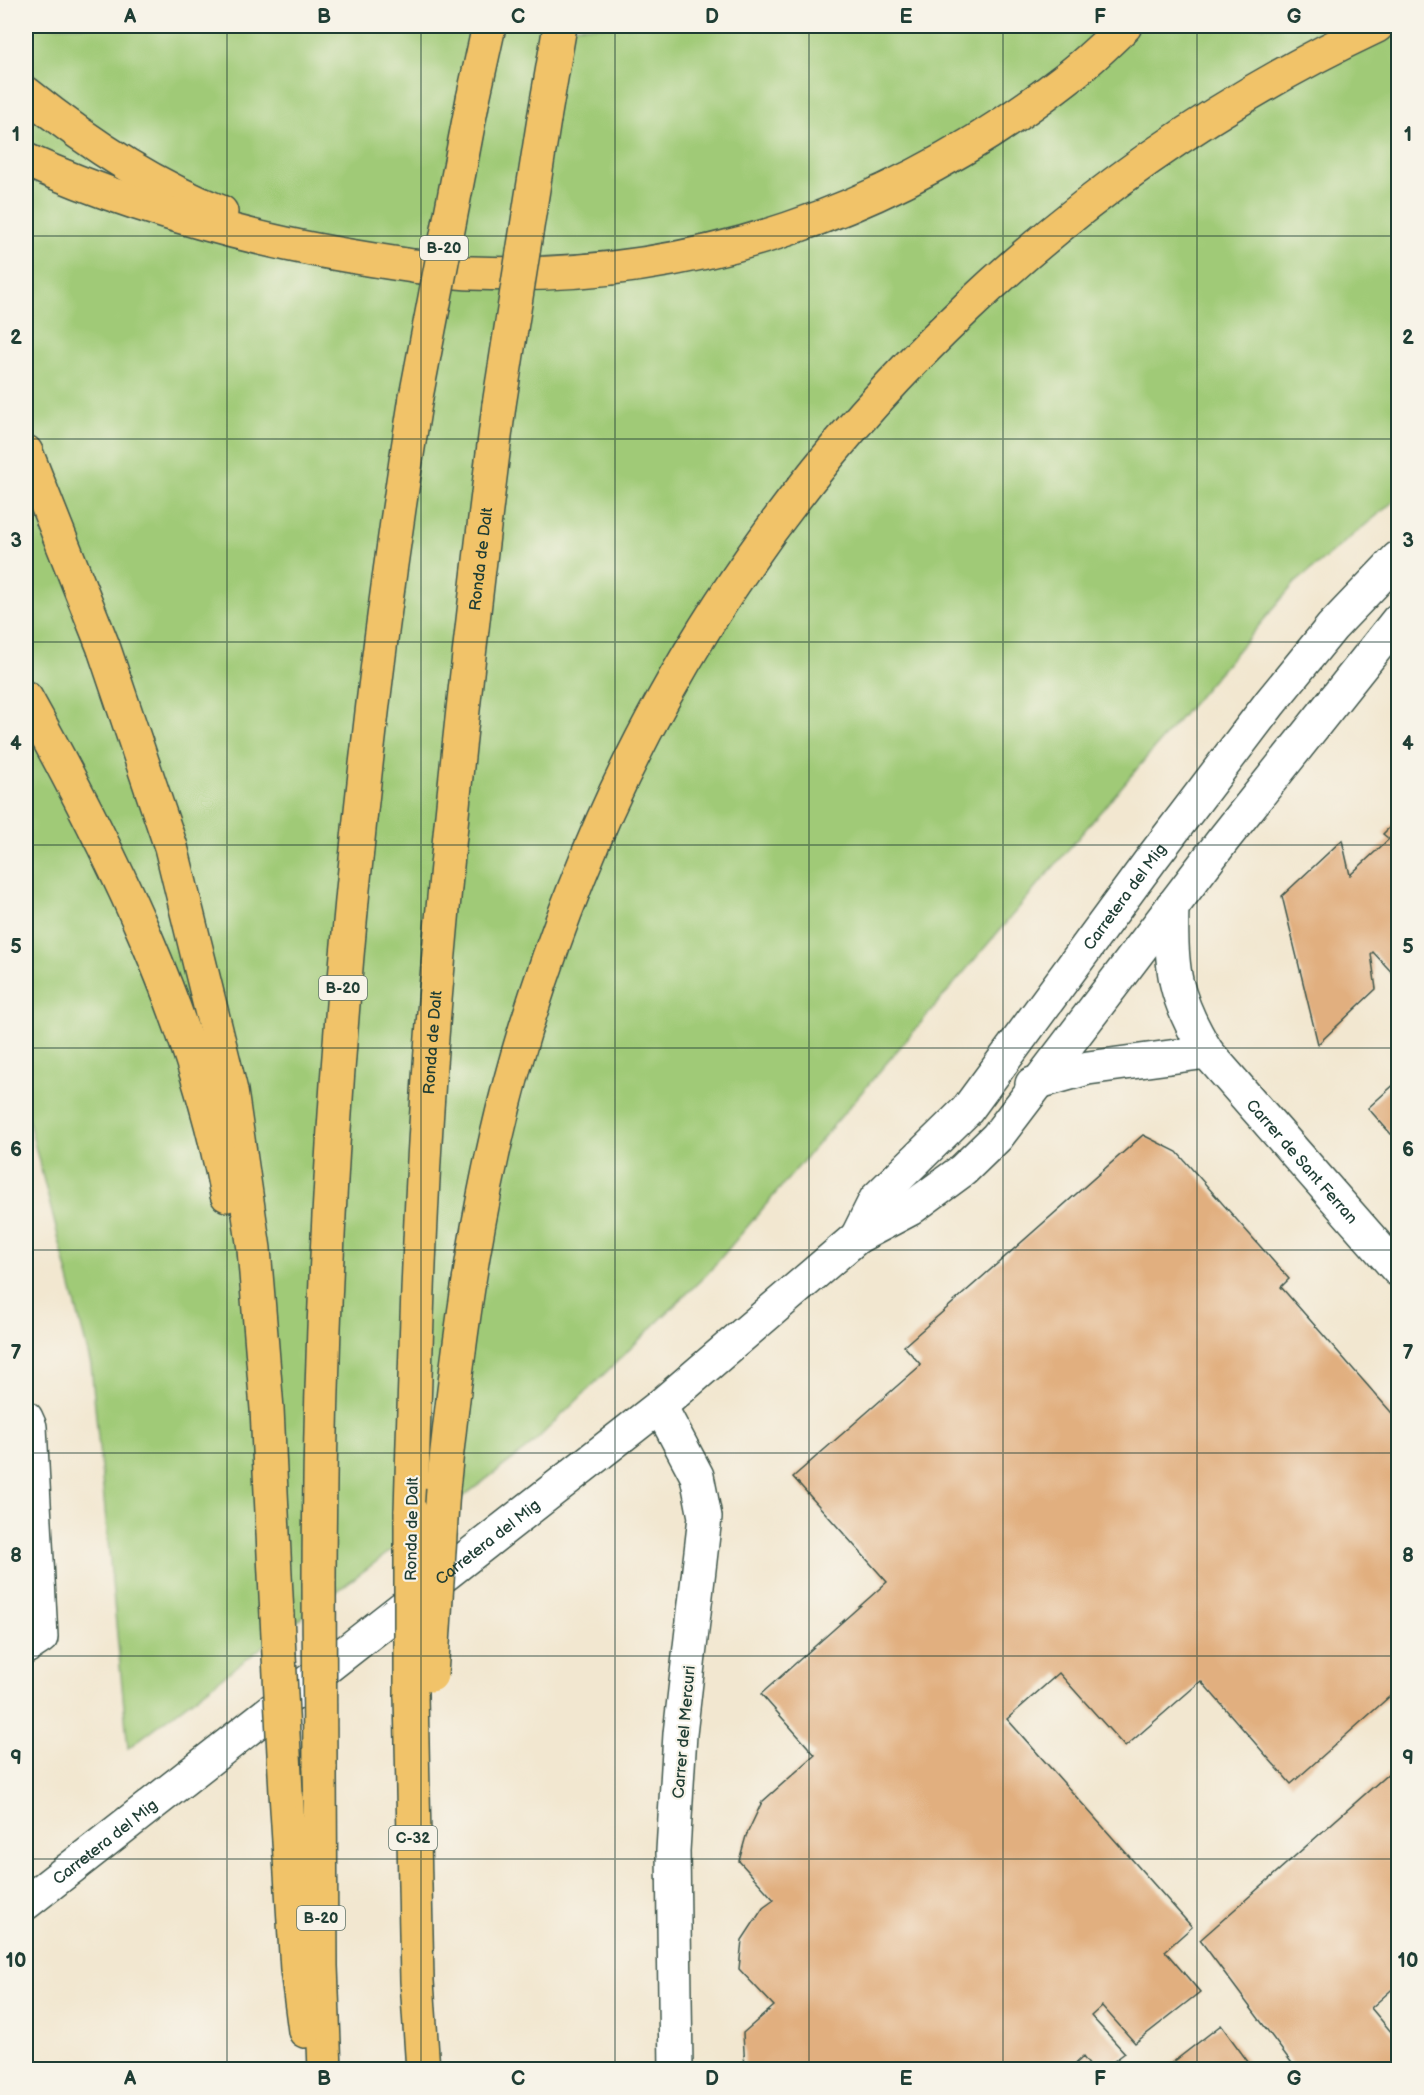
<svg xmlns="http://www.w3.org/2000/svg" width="1424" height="2095" font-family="'Balsamiq Sans',sans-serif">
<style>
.green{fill:#a0ca77;stroke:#608456;stroke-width:1.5}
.building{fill:#e1af7f}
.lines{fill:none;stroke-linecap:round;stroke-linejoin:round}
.minor-casing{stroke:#3f564b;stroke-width:36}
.highway-casing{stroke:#3f564b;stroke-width:36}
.minor{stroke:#fff;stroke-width:33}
.highway{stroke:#f1c369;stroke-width:33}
.highway-bridge-casing{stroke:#3f564b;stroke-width:36;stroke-linecap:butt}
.highway-bridge{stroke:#f1c369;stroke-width:33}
.grid{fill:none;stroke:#1f3d34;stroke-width:1.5;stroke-opacity:0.55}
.labels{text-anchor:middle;stroke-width:4.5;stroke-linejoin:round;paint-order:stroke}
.shield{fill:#f7f3e8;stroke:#60746a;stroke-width:1.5}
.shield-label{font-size:15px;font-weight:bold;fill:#1f3d34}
.street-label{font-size:16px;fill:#1f3d34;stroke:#f7f3e8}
.neatline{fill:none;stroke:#1f3d34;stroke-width:2}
.grid-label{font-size:20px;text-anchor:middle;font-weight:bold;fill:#1f3d34}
</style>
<rect width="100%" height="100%" fill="#f7f3e8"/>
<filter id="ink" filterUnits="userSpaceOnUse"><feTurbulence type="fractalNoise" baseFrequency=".0167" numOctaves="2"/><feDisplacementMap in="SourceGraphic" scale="12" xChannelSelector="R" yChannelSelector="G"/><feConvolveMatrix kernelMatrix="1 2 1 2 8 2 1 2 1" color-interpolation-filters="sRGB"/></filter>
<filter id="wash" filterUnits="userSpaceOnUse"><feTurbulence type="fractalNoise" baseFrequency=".008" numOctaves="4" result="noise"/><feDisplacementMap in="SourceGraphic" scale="24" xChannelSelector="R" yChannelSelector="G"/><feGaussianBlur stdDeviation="1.35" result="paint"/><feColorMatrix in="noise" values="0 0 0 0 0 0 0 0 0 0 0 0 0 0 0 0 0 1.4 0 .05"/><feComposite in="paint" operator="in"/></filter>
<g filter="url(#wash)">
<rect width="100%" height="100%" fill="#f2e7d0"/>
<!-- green -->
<path class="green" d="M26 26H1398V498L1295 583 707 1274 529 1447 128 1748 91 1365 26 1111Z"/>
<g id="blocks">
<!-- building -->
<g class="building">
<path d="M1398 819V979L1373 952 1371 954 1376 989 1318 1044 1282 896 1342 840 1350 875 1389 839 1383 834Z"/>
<path d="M1398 1081V1142L1368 1108Z"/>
<path d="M1143 1135 1177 1152 1289 1279 1281 1287 1398 1420V1689L1291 1784 1201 1681 1125 1747 1059 1673 1007 1719 1192 1927 1165 1951 1200 1992 1135 2043 1102 2006 1091 2016 1125 2053 1102 2070H1093L1083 2057 1069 2070H745L743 2033 774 2006 739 1969 742 1940 763 1908 774 1900 739 1861 746 1836 762 1802 815 1755 761 1694 887 1582 793 1477 921 1365 904 1346Z"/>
<path d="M1398 1765V1984L1371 2008 1398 2040V2070H1297L1200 1940Z"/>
<path d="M1221 2025 1254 2070H1163Z"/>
</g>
</g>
</g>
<g filter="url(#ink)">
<use href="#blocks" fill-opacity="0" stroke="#3f564b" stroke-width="1.5"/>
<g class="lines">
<!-- minor casing -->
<g class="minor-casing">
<g id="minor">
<path id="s1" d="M1172 906C1170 969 1174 998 1207 1052L1398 1270"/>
<path d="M1032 1084 1088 1068 1207 1052"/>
<path id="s2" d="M857 1237 876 1199 967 1110 1153 857 1270 703 1332 627 1398 558"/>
<path d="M660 1406 697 1476 705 1517 680 1734 673 1851 676 2070"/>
<path d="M26 1418 30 1427 41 1637 26 1647"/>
<path id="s3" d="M26 1903 660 1406 857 1237 910 1209 963 1170 997 1137 1223 840 1398 620"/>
</g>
</g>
<!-- highway casing -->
<g class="highway-casing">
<g id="highway">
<path d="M26 93C82 138 153 186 221 212"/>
<path d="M473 99 489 26"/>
<path d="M544 119 560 26"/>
<path d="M26 160C105 196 188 221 273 241 320 252 366 259 413 266 433 268 453 273 472 273 693 282 895 212 1068 77 1088 62 1107 43 1125 26"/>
<path d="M26 452 103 646 171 847 231 1091 254 1249 267 1409 277 1616"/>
<path d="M26 698C112 853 194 1019 227 1195"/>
<path d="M443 1489C459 1334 479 1180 525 1030 560 917 604 805 662 701 822 411 1077 167 1377 26"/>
<path id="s4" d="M411 1512C416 1333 421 1155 437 977 453 786 475 595 499 405"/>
<path d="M319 1582C320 1184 353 790 416 397"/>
<path d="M411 1695 417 1981 423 2070"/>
<path d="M320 1766 321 1966 325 2070"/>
<path d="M286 1793 297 1970 305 2031"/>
</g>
</g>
<!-- minor -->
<use href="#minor" class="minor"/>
<!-- highway -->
<use href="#highway" class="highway"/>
<!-- highway-bridge casing -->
<g class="highway-bridge-casing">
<g id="highway-bridge">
<path d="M416 397 473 99"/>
<path d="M499 405 544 119"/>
<path d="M319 1582 320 1766"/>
<path d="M277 1616 286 1793"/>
<path d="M431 1675 443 1489"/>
<path d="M411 1695V1512"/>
</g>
</g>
<!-- highway-bridge -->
<use href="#highway-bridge" class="highway-bridge"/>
</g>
</g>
<!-- grid -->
<path class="grid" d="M227 26V2070M421 26V2070M615 26V2070M809 26V2070M1003 26V2070M1197 26V2070M26 236H1398M26 439H1398M26 642H1398M26 845H1398M26 1048H1398M26 1250H1398M26 1453H1398M26 1656H1398M26 1859H1398"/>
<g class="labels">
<!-- shield labels -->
<g class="shield">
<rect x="420" y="236" width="48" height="24" rx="4.5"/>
<rect x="319" y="976" width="48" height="24" rx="4.5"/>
<rect x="389" y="1826" width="48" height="24" rx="4.5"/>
<rect x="297" y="1906" width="48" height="24" rx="4.5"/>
</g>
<g class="shield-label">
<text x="444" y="253">B-20</text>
<text x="343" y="993">B-20</text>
<text x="413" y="1843">C-32</text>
<text x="321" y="1923">B-20</text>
</g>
<!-- street labels -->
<g class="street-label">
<text dy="6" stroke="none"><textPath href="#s4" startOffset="956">Ronda de Dalt</textPath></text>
<text dy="6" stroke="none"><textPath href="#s2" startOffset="435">Carretera del Mig</textPath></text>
<text dy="6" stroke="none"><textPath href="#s4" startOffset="470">Ronda de Dalt</textPath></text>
<text dy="6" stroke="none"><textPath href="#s1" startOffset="298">Carrer de Sant Ferran</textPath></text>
<text transform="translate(411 1529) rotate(-89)" y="6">Ronda de Dalt</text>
<text dy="6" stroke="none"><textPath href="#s3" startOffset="586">Carretera del Mig</textPath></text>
<text transform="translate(683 1732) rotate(-85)" y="6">Carrer del Mercuri</text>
<text dy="6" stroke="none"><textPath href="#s3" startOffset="100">Carretera del Mig</textPath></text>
</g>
</g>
<!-- margin -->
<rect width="1424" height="2095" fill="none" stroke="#f7f3e8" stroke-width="66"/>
<rect x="33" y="33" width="1358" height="2029" class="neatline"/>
<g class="grid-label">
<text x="130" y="23">A</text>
<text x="324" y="23">B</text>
<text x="518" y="23">C</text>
<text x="712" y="23">D</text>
<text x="906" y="23">E</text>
<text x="1100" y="23">F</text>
<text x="1294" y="23">G</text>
<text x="16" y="141">1</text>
<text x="1408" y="141">1</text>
<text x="16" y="344">2</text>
<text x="1408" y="344">2</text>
<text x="16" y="547">3</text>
<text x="1408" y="547">3</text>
<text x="16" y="750">4</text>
<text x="1408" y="750">4</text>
<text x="16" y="953">5</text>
<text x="1408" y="953">5</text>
<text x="16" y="1156">6</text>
<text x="1408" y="1156">6</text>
<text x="16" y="1359">7</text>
<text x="1408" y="1359">7</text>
<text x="16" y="1562">8</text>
<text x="1408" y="1562">8</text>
<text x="16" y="1764">9</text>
<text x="1408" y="1764">9</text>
<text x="16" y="1967">10</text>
<text x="1408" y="1967">10</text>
<text x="130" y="2085">A</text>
<text x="324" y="2085">B</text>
<text x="518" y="2085">C</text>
<text x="712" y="2085">D</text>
<text x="906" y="2085">E</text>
<text x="1100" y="2085">F</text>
<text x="1294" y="2085">G</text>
</g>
</svg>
